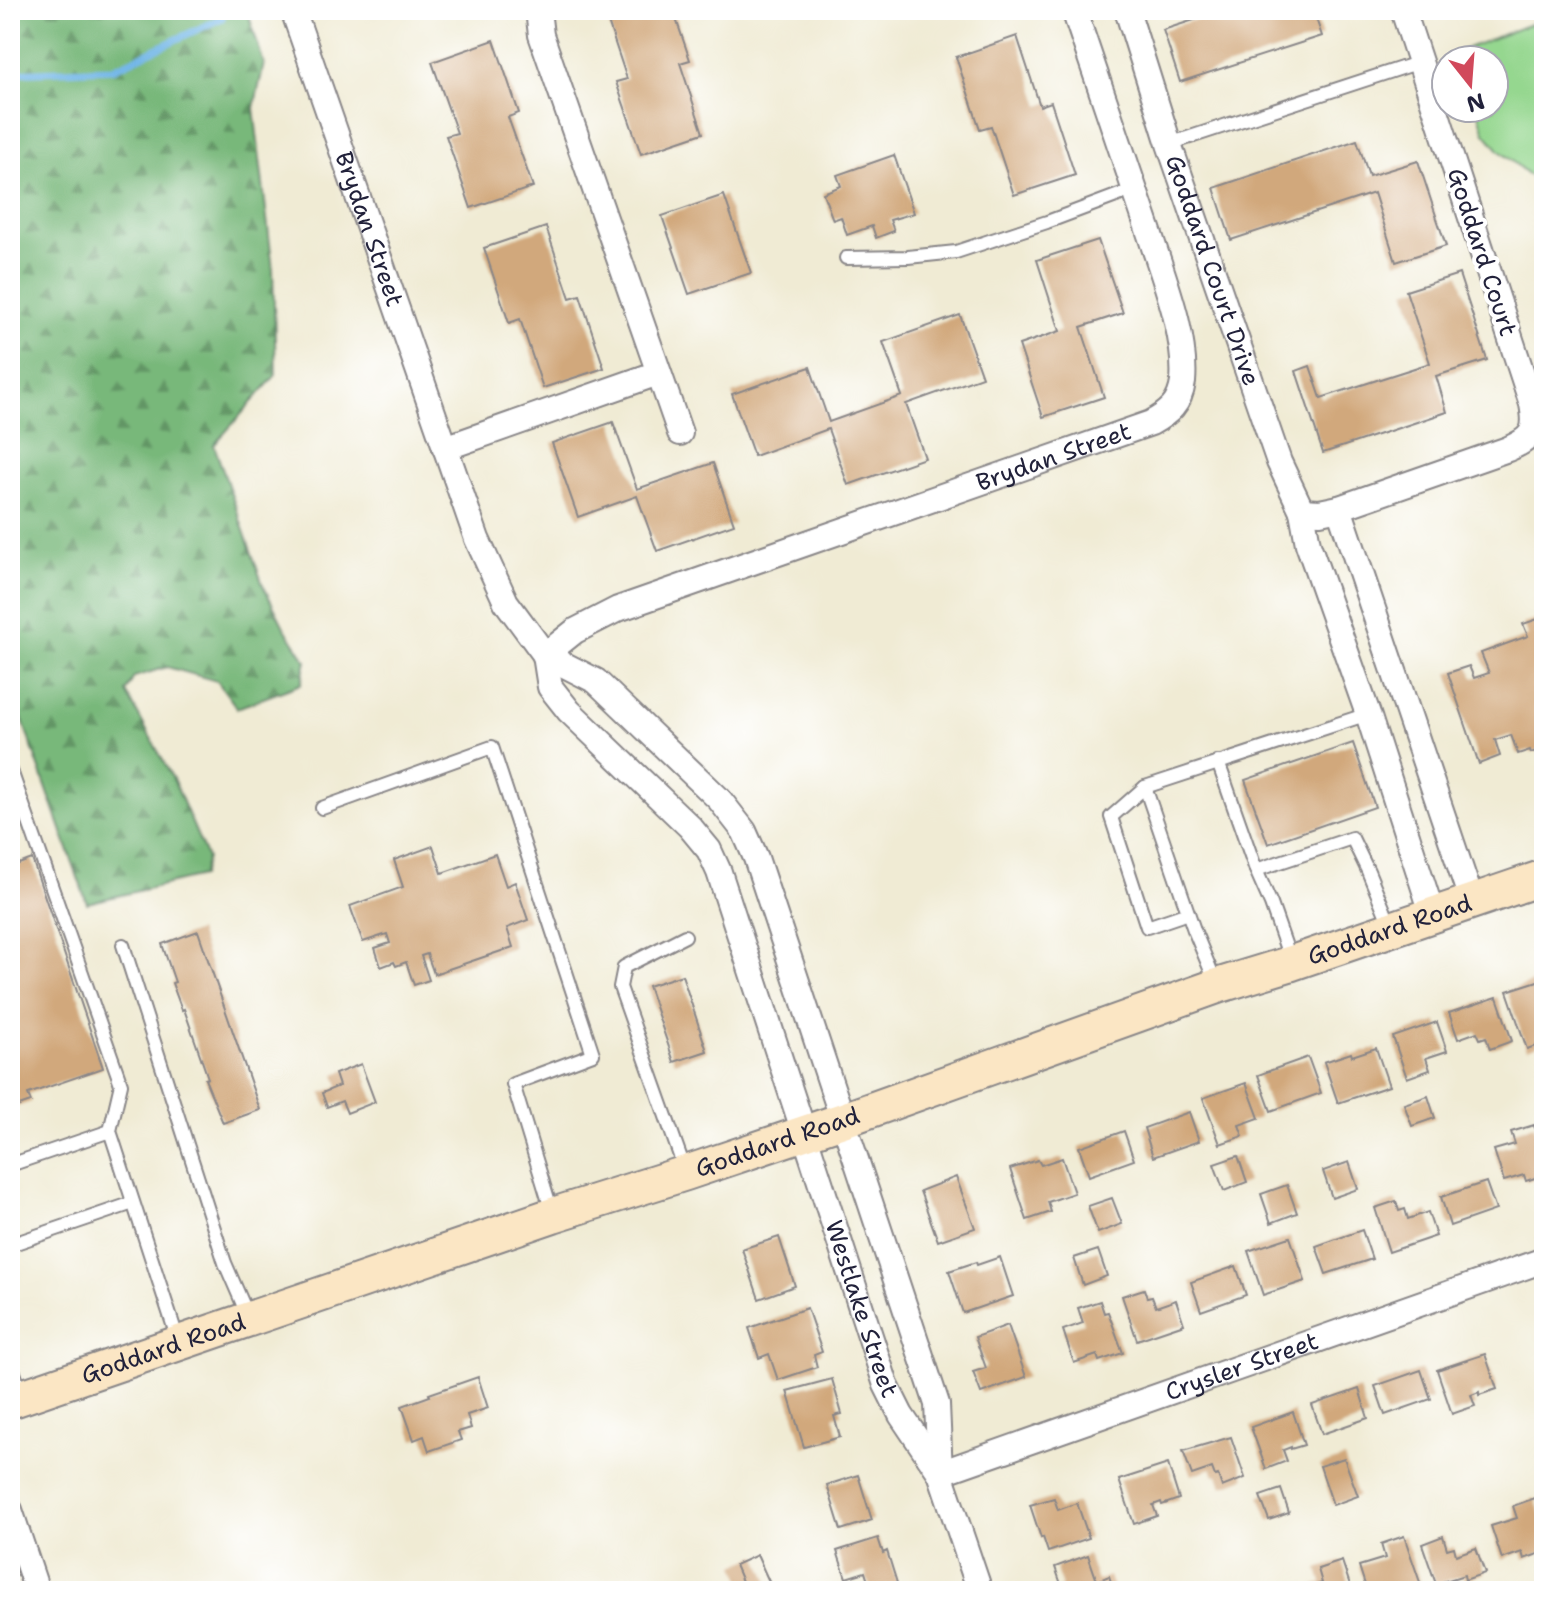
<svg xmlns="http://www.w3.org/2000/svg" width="1554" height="1601" font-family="'Shantell Sans',sans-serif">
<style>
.forest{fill:url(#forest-firs);stroke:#4d6d5a;stroke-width:2}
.park{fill:#95d78f;stroke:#5c7c65;stroke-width:2}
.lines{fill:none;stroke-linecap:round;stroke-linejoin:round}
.stream{stroke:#71b6e7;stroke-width:7}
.building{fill:#d1a87c}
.lane-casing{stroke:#898688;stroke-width:16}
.street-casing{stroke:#898688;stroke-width:28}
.secondary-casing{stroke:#898688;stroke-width:38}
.lane{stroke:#fff;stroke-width:12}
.street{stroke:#fff;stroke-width:24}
.secondary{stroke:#fbe6c4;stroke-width:34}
.labels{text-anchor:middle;stroke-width:8;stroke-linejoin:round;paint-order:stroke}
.street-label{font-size:24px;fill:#22223b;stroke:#fff}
</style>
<defs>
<pattern id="forest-firs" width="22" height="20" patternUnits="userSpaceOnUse" patternTransform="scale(2)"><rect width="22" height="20" fill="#78b87a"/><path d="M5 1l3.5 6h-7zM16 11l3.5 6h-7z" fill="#629565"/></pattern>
</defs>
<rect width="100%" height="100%" fill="#fff"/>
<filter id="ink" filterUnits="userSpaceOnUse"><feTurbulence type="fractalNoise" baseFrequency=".0125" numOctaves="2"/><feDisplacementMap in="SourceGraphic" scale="16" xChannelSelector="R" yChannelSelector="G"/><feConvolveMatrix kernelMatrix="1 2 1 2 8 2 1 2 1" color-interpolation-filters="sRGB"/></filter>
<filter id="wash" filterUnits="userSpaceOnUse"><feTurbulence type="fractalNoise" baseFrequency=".006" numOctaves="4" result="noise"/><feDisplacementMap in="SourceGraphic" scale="32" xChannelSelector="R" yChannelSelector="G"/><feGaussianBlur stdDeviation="1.8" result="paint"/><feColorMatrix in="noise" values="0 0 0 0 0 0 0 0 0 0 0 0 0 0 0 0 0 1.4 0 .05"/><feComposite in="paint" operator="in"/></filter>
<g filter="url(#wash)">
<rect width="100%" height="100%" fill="#f0ebd4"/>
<!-- forest -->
<path class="forest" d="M10 10H247L264 64 254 108 273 269 276 375 214 445 263 585 284 627 306 661 301 684 237 708 217 681 167 667 134 677 126 692 174 781 207 858 202 876 87 903 10 685Z"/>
<!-- park -->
<path class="park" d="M1544 19V188L1499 150 1485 133 1477 108H1494V60H1460L1457 52Z"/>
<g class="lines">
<!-- stream -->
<path class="stream" d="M10 73 113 69 222 18"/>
</g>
<g id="blocks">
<!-- building -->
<g class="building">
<path d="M604 10H673L690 60 680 63 703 133 641 154 616 82 627 79Z"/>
<path d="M1225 10H1313L1322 36 1180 82 1163 30Z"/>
<path d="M1017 36 1040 106 1051 102 1075 175 1014 195 991 126 980 129 956 57Z"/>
<path d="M494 40 519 113 508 117 533 187 471 208 446 136 457 133 432 62Z"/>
<path d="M1357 140 1369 176 1418 161 1446 246 1396 262 1374 193 1231 240 1214 188Z"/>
<path d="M894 155 914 213 890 220 894 231 876 238 872 226 847 235 841 217 833 220 823 193 841 186 837 175Z"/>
<path d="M724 195 751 273 689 294 662 216Z"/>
<path d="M546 227 570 298 580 295 604 368 543 388 520 319 509 323 484 248Z"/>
<path d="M1098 240 1123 313 1081 327 1104 397 1043 417 1019 345 1060 331 1037 260Z"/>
<path d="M1459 274 1487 360 1436 376 1447 412 1323 453 1296 371 1310 366 1321 398 1430 363 1406 291Z"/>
<path d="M960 315 982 377 906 404 925 458 848 485 828 429 754 456 732 394 810 367 829 422 902 396 883 342Z"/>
<path d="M613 422 637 489 713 463 734 524 657 551 637 496 578 517 552 443Z"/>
<path d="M1544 617V748L1531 753 1530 750 1518 754 1511 735 1495 740 1500 756 1479 764 1448 673 1469 666 1474 678 1489 673 1481 653 1528 636 1523 624Z"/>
<path d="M1353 743 1375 807 1268 844 1245 780Z"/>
<path d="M433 846 442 873 495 854 506 886 515 882 528 920 507 928 513 947 434 974 427 954 421 956 429 980 414 985 406 962 396 966 394 962 381 967 375 948 390 943 387 934 363 942 350 906 403 887 394 860Z"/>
<path d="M15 853 19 864 32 859 103 1068 28 1094 31 1102 10 1109V855Z"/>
<path d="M198 931 260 1110 223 1123 205 1079 208 1078 184 1009 182 1010 172 983 175 982 162 944Z"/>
<path d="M682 975 707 1051 674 1062 648 986Z"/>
<path d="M1544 979V1043L1527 1049 1507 991Z"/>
<path d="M1497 997 1512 1041 1490 1049 1486 1037 1480 1039 1477 1032 1458 1039 1449 1013Z"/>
<path d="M1437 1022 1447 1051 1426 1058 1430 1070 1407 1078 1393 1037Z"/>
<path d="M1376 1048 1389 1086 1338 1103 1324 1062 1351 1053 1352 1056Z"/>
<path d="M1308 1057 1321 1093 1271 1111 1258 1075Z"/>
<path d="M361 1064 375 1102 347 1113 342 1101 327 1107 322 1093 339 1086 335 1074Z"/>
<path d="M1246 1083 1259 1118 1239 1125 1243 1136 1220 1144 1203 1098Z"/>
<path d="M1428 1096 1435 1118 1412 1126 1404 1104Z"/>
<path d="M1189 1112 1199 1141 1153 1157 1144 1128Z"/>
<path d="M1534 1125 1539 1142 1544 1140V1175L1526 1181 1524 1175 1504 1181 1494 1150 1515 1144 1511 1132Z"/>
<path d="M1124 1131 1134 1160 1089 1176 1079 1147Z"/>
<path d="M1238 1156 1247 1182 1224 1191 1214 1164Z"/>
<path d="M1062 1158 1074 1193 1048 1202 1051 1212 1027 1220 1010 1169 1038 1160 1041 1165Z"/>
<path d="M1349 1162 1358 1189 1332 1198 1323 1171Z"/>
<path d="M956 1177 975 1228 938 1241 920 1191Z"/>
<path d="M1486 1182 1496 1210 1450 1226 1441 1197Z"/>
<path d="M1287 1185 1297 1213 1271 1223 1261 1194Z"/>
<path d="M1112 1198 1122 1224 1098 1233 1088 1206Z"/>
<path d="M1396 1201 1399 1211 1405 1209 1408 1219 1428 1212 1436 1236 1389 1252 1375 1208Z"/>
<path d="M1362 1230 1372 1259 1326 1274 1316 1246Z"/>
<path d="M779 1237 795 1286 759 1299 742 1249Z"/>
<path d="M1290 1237 1305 1281 1263 1295 1248 1251Z"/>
<path d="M1098 1250 1107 1276 1083 1285 1074 1258Z"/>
<path d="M1000 1257 1013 1296 963 1313 949 1271 976 1262 977 1265Z"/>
<path d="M1236 1266 1246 1295 1201 1311 1191 1282Z"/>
<path d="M1144 1289 1147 1298 1152 1297 1156 1307 1176 1300 1184 1324 1137 1340 1122 1296Z"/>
<path d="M1100 1301 1104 1313 1108 1312 1123 1353 1099 1361 1097 1355 1074 1363 1063 1330 1083 1323 1078 1308Z"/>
<path d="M807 1308 822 1352 814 1355 817 1367 778 1380 769 1354 759 1358 749 1328Z"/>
<path d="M1008 1325 1026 1377 981 1393 973 1372 986 1368 975 1337Z"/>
<path d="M1485 1354 1497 1389 1479 1395V1392L1471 1395 1475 1406 1452 1414 1437 1370Z"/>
<path d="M1421 1370 1431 1399 1385 1415 1375 1386Z"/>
<path d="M478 1377 488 1408 467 1415 471 1428 458 1432 461 1440 429 1451 424 1436 414 1440 402 1406 430 1396 429 1394Z"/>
<path d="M832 1379 842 1414 834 1416 840 1437 804 1447 787 1391Z"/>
<path d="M1359 1389 1368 1418 1322 1434 1312 1405Z"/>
<path d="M1293 1412 1304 1445 1291 1449V1447L1283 1450 1287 1461 1266 1469 1251 1427Z"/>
<path d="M1231 1437 1245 1478 1222 1487 1218 1475 1215 1476 1212 1468 1192 1475 1183 1451Z"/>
<path d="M1344 1458 1358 1496 1333 1505 1320 1466Z"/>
<path d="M1168 1464 1179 1499 1162 1505 1161 1502 1153 1505 1157 1516 1134 1524 1119 1480Z"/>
<path d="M858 1475 872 1520 841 1530 827 1485Z"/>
<path d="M1281 1489 1289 1513 1269 1520 1260 1496Z"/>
<path d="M1054 1498 1058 1510 1077 1503 1089 1538 1048 1552 1043 1537 1041 1538 1030 1505Z"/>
<path d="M1535 1498 1544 1524V1552L1524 1559 1522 1552 1502 1559 1491 1526 1517 1518 1513 1506Z"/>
<path d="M1404 1536 1423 1591H1367L1359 1566 1385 1558 1381 1544Z"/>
<path d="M1443 1536 1447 1549 1454 1547 1456 1555 1476 1548 1485 1573 1465 1580 1464 1575 1436 1584 1422 1544Z"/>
<path d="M878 1538 883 1553 887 1551 897 1583 871 1591 865 1572 846 1578 837 1551Z"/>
<path d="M757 1555 771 1586 759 1591H746L735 1565Z"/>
<path d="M1088 1555 1097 1581 1109 1576 1114 1591H1053L1062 1587 1055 1567Z"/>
<path d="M1342 1561 1352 1591H1299L1322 1583 1318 1569Z"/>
</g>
</g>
</g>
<g filter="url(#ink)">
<use href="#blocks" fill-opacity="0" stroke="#898688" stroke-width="2"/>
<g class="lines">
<!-- lane casing -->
<g class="lane-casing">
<g id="lane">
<path d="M1169 144 1420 62"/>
<path d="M846 258 908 257 956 252 1047 222 1135 189"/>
<path d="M1218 762 1256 870 1271 904 1291 961"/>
<path d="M10 768 121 1084 110 1131 178 1340"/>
<path d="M1145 787 1194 930 1216 983"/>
<path d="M322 808 492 747 593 1054 513 1084 552 1212"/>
<path d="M1256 870 1352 838 1368 871 1391 927"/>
<path d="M1188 913 1147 927 1111 817 1145 787 1368 714"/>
<path d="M685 936 624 967 620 987 685 1170"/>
<path d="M123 945 225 1263 248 1316"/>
<path d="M10 1165 110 1131"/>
<path d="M10 1245 133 1203"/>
<path d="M10 1361 22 1396"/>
</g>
</g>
<!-- street casing -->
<g class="street-casing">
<g id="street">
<path id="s1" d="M293 10 477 539 506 602 545 655 596 681 719 799 744 831 756 858 937 1404 940 1473"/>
<path d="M538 10 541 35 680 433"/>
<path id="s2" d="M1127 10 1169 144 1279 462 1302 511 1320 512 1339 508 1508 449C1533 438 1537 431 1532 404L1403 10"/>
<path d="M445 448 658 373"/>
<path d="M1339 508 1472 902"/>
<path d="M1302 511 1308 544 1368 714 1433 916"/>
<path id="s3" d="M545 655 575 631 618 609 1151 423C1169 413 1180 404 1183 382 1187 336 1164 279 1150 235 1125 160 1100 85 1074 10"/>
<path id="s4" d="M545 655 550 687 569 711 690 827 709 850 719 872C776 1043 830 1214 886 1385L901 1415 940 1473 980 1591"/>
<path id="s5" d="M940 1473 1544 1260"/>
<path d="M10 1510 37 1591"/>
</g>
</g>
<!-- secondary casing -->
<g class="secondary-casing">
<g id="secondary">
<path id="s6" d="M10 1401 553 1215 686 1173 843 1120 1217 986 1292 963 1544 877"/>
</g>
</g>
<!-- lane -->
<use href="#lane" class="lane"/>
<!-- street -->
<use href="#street" class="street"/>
<!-- secondary -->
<use href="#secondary" class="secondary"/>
</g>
</g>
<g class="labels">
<!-- street labels -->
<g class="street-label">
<text dy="8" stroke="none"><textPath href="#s1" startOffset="232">Brydan Street</textPath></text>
<text transform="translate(1482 252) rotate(72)" y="8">Goddard Court</text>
<text dy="8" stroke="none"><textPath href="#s2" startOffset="274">Goddard Court Drive</textPath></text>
<text dy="8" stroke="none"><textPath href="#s3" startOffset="548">Brydan Street</textPath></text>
<text dy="8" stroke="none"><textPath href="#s6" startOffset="1458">Goddard Road</textPath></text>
<text dy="8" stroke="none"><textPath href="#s6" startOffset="810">Goddard Road</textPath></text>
<text dy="8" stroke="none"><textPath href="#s4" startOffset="744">Westlake Street</textPath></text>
<text dy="8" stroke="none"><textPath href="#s6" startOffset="162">Goddard Road</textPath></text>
<text dy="8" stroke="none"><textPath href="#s5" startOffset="320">Crysler Street</textPath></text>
</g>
</g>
<!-- margin -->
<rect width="1554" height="1601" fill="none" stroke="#fff" stroke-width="40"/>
<!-- north arrow -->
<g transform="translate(1470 84) rotate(163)"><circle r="38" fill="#ffffff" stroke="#a7a7b1" stroke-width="2"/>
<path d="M0-6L14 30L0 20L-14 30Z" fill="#d1495b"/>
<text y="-12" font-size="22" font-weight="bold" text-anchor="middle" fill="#22223b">N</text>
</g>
</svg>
